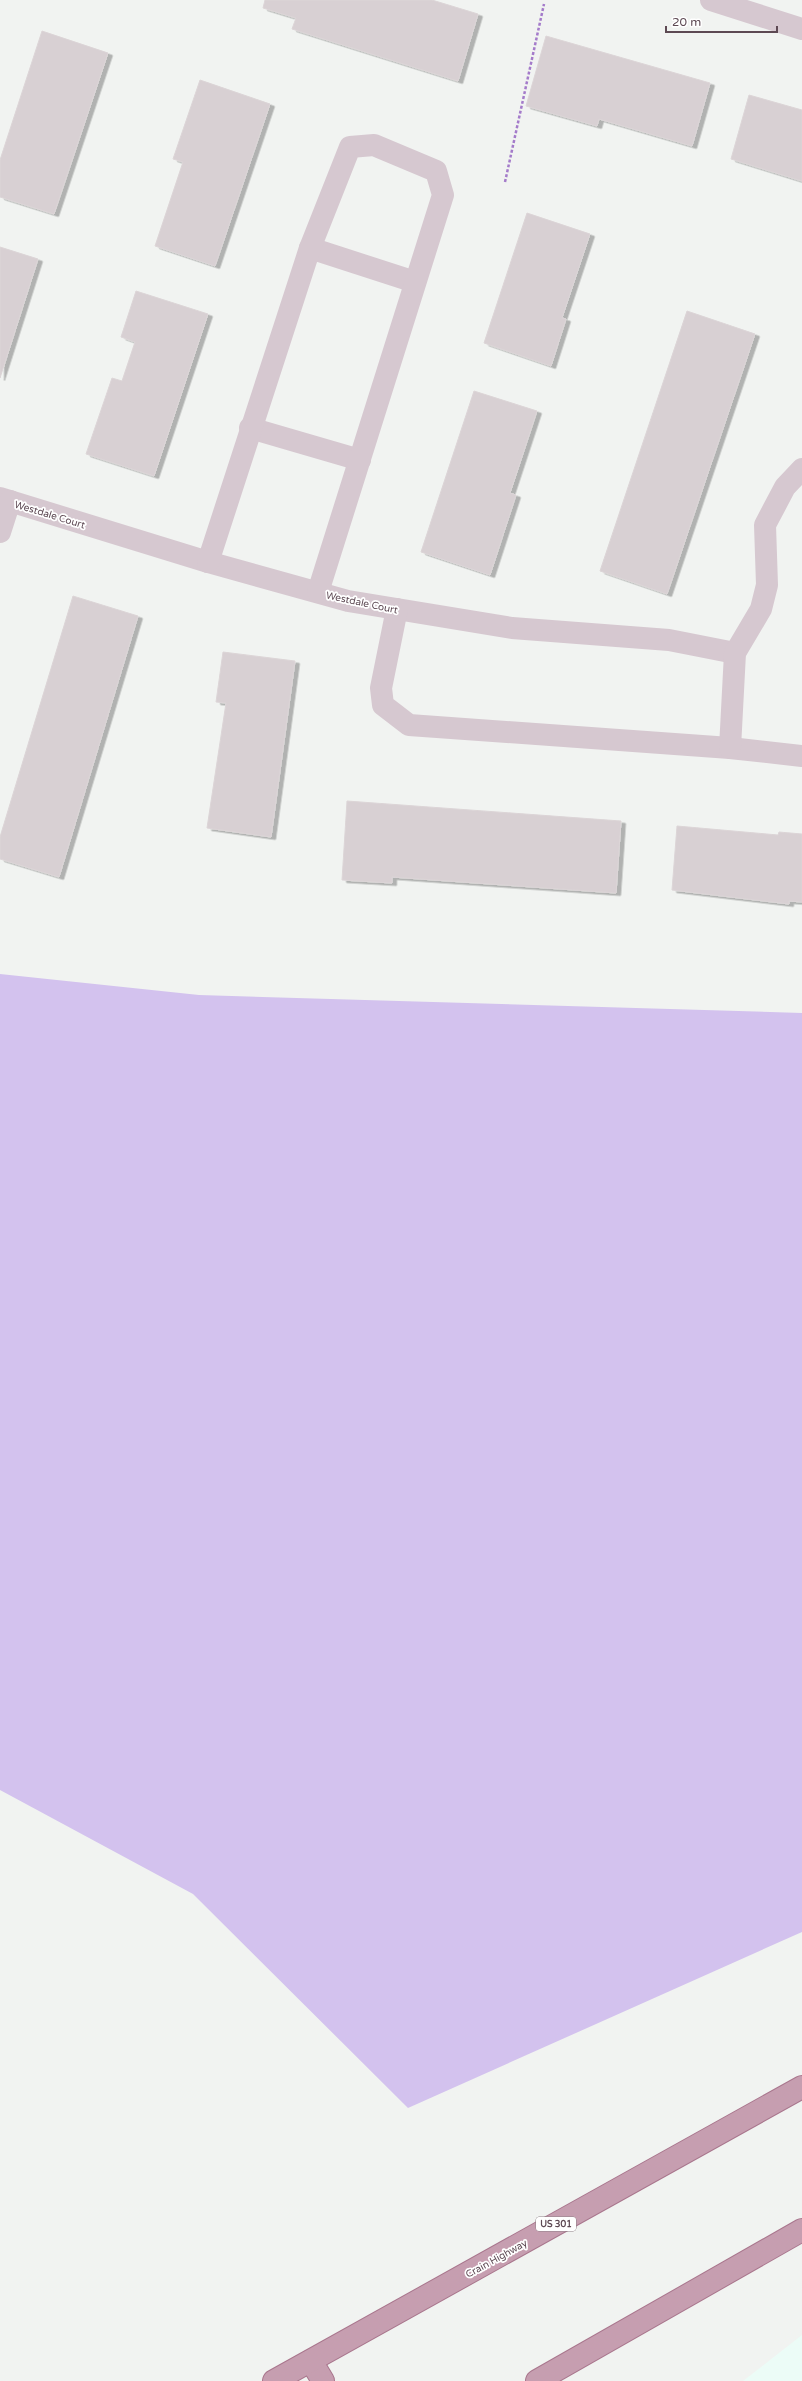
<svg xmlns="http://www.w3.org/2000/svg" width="802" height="2381" font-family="'Varela Round',sans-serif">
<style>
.commercial{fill:#ecfcf7}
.green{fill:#d3c2ee}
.building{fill:#d8d0d3;stroke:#dcd5d7;filter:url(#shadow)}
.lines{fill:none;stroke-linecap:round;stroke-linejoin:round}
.trunk-casing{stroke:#a9768d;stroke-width:24}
.path{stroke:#a47bca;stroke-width:2.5;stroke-dasharray:3 2;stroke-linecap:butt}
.minor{stroke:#d6c8d0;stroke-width:22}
.trunk{stroke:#c69eb0;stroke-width:22}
.labels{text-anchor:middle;stroke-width:3.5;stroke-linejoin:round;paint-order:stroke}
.shield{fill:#fff;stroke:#8e8087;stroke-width:1}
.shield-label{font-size:9px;font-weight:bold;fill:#5d4953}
.street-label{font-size:10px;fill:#5d4953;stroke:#fff}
</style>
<defs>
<filter id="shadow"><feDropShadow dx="4.5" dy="2.5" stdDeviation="0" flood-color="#0004"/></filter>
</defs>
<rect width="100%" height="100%" fill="#f1f3f1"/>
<!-- commercial -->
<path class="commercial" d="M802 2335V2381H743Z"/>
<!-- green -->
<path class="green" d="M0 974 199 995 802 1013V1932L408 2108 193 1894 0 1790Z"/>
<!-- building -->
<g class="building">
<path d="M265 0H432L478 14 458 81 292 29 296 18 263 8Z"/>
<path d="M42 31 108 53 54 214 0 197V160Z"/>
<path d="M546 36 710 83 692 146 599 119 597 126 526 106Z"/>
<path d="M200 80 270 104 215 266 155 246 183 162 173 159Z"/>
<path d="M749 95 802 110V181L731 159Z"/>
<path d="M527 213 590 234 562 318 566 319 551 366 484 343Z"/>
<path d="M0 247 38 259 0 378Z"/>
<path d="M136 291 208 314 154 476 86 454 112 378 122 381 135 342 121 337Z"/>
<path d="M687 311 755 334 667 594 600 571Z"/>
<path d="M474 391 537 411 510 493 516 495 490 575 421 552Z"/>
<path d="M73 596 138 616 59 877 0 859V837Z"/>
<path d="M223 652 295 661 271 837 207 828 226 703 216 702Z"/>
<path d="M347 801 621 821 616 893 392 877V883L342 880Z"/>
<path d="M677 826 778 835 779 832 802 834V902L789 901V904L672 890Z"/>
</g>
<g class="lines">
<!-- trunk casing -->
<g class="trunk-casing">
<g id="trunk">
<path d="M311 2361 323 2381"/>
<path d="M274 2381 802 2087"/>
<path d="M537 2381 802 2230"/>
</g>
</g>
<!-- path -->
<path class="path" d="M505 182 544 4"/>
<!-- minor -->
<g class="minor">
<path d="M711 0 802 29"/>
<path d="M310 248 415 282"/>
<path d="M250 428 360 460"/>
<path d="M0 498 208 562 348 601 512 628 669 640 735 653"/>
<path d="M0 532 10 501"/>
<path d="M208 562 310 248 350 147 374 145 436 171 443 195 318 592"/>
<path d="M397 609 381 688 383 705 409 725 730 748 802 756"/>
<path d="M730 748 735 653 761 609 767 585 765 525 785 487 802 469"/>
</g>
<!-- trunk -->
<use href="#trunk" class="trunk"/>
</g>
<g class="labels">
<!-- shield labels -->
<rect class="shield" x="536" y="2217" width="40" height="14" rx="3"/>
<g class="shield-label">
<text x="556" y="2227">US 301</text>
</g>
<!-- street labels -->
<g class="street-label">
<text transform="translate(50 514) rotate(17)" y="4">Westdale Court</text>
<text transform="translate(362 602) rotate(12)" y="4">Westdale Court</text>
<text transform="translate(496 2258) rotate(-29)" y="4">Crain Highway</text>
</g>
</g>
<!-- scale -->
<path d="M666 26v6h111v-6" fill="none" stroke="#5d4953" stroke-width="2"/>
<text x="672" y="26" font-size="12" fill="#5d4953" stroke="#ffffff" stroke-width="3" paint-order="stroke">20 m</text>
</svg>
